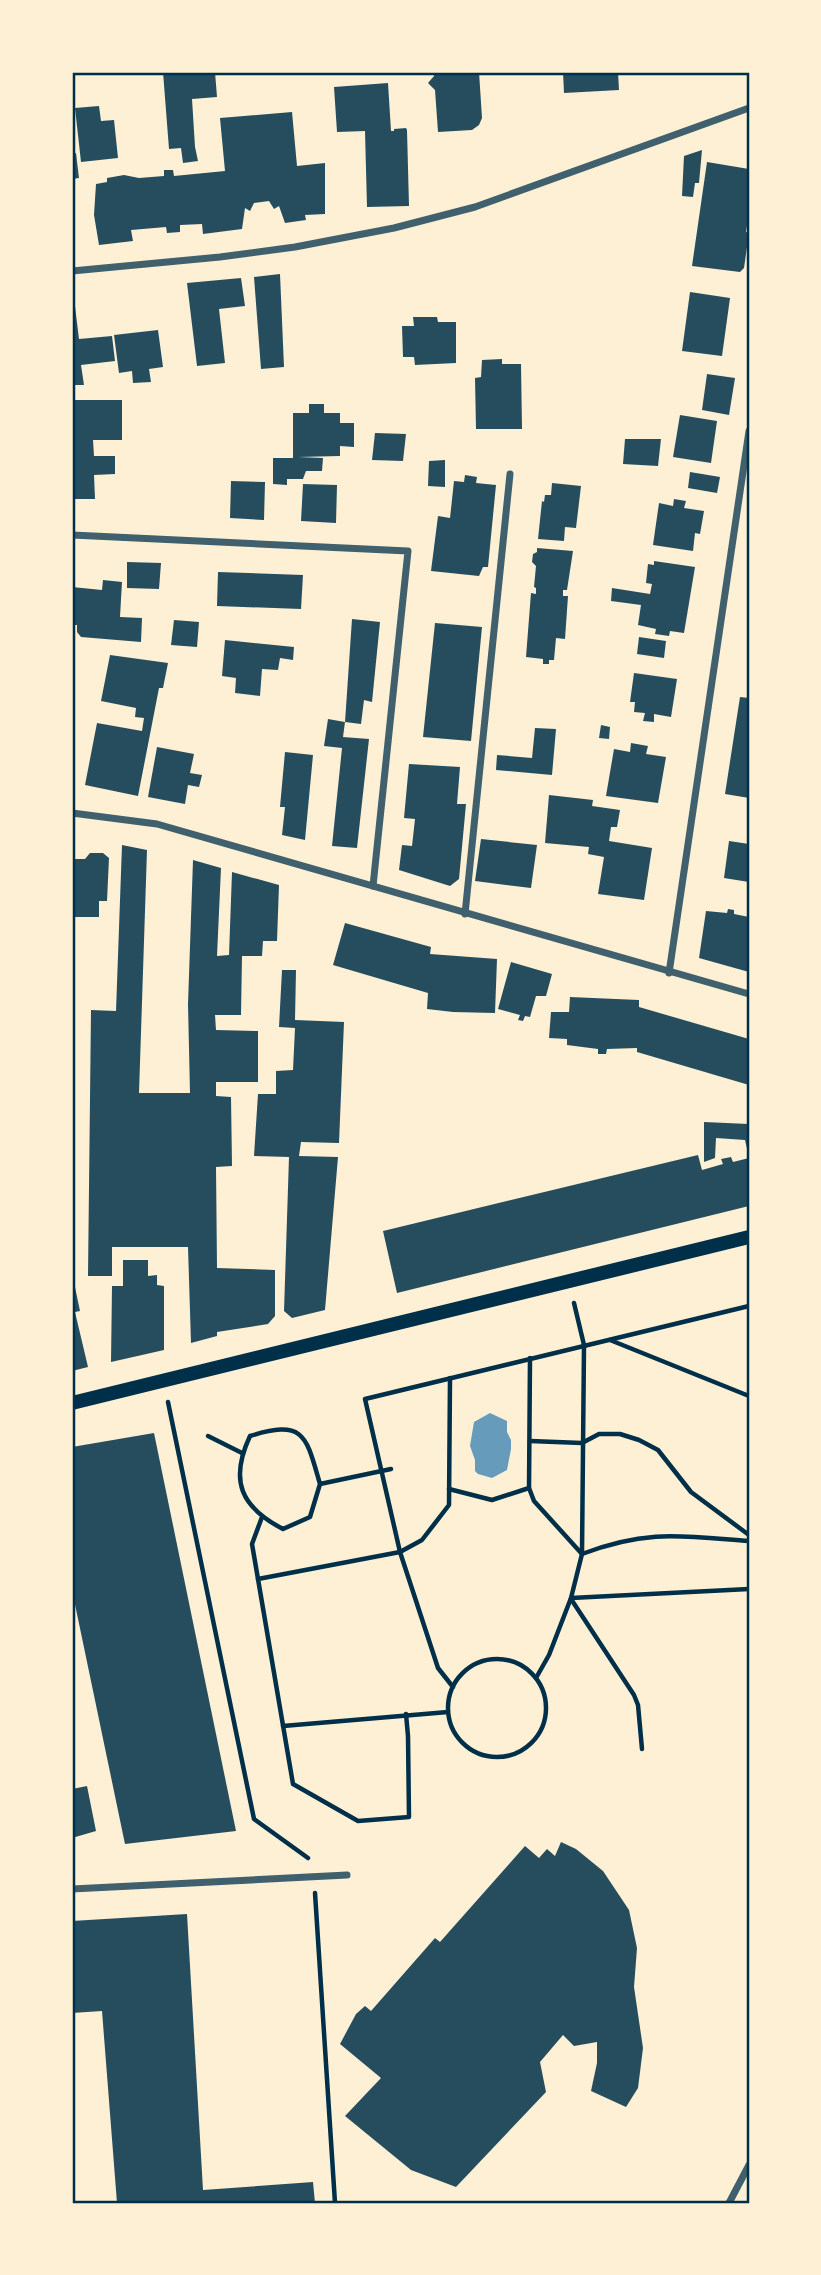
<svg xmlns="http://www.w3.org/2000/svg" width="821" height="2275" font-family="'DM Sans',sans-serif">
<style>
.water{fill:#669bbc}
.building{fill:#264d5e}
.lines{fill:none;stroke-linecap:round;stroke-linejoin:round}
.path{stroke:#003049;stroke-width:4.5}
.minor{stroke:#3f606c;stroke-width:7}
.secondary{stroke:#003049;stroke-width:14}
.neatline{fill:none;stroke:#003049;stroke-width:2.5}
</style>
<rect width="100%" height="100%" fill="#fdf0d5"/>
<!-- water -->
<path class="water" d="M490 1413 507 1421V1432L511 1440V1449L507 1470 492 1478 478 1474 475 1471V1460L470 1446 474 1422Z"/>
<!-- building -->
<g class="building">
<path d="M163 72H215L217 97 192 99 195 147 198 161 183 163 181 148 169 149Z"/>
<path d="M434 72H479L482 118 479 125 472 130 438 132 435 90 428 83 434 76Z"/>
<path d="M563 72H618L619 90 564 93Z"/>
<path d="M388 83 391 131H394V129L406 128 407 130 409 206 367 207 365 131 337 132 334 87Z"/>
<path d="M99 106 101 121 114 120 118 158 81 162 75 108Z"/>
<path d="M292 112 297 166 325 163V214L305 215 306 220 285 223 279 206 274 209 269 201 254 203 250 211 245 208 242 229 203 234 202 224 180 225V232L167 233 166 227 131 230 133 241 99 245 94 215 96 184 107 182V178L124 175 139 178 164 176V170H173L174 176 225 171 220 118Z"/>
<path d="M702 150 699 183H695L693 197 682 196 684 156Z"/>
<path d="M76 153 79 178 72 179V154Z"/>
<path d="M707 162 749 169V213L746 232 749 233 744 268 740 272 692 266Z"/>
<path d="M280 274 284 367 261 369 254 277Z"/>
<path d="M241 278 245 306 219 309 225 363 197 366 187 283Z"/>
<path d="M690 292 730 298 722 356 682 351Z"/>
<path d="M72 298H74L79 339 112 336 115 361 81 365 84 385H72Z"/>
<path d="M413 317H437L438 322H456V363L415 365 414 357H403L402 326H414Z"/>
<path d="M158 330 163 367 149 369 151 382 133 383 132 371 119 373 114 335Z"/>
<path d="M502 359V364H521L522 429H476L475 378 481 377 482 360Z"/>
<path d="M707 374 735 378 729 415 702 410Z"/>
<path d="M72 400H122V440H93L94 456H115V474L94 475 95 499H72Z"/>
<path d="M309 404H324V413H340V423H354V447L340 446V456L298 457 323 458 322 471H306L303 479H287V485L273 484V458H293V413H309Z"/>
<path d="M680 415 717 421 711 463 673 457Z"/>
<path d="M375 433 406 434 403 461 372 460Z"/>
<path d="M625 439H661L658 466 623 464Z"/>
<path d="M445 460V487L428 486 429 461Z"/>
<path d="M690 472 720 477 717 493 688 488Z"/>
<path d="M465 475 477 477 476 483 496 485 488 567H483L479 576 431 571 438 516 450 518 454 481 464 482Z"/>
<path d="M231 481 265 482 264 520 230 518Z"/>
<path d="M552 483 581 486 576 528 565 527 564 541 538 539 542 501 544 502 545 495H551Z"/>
<path d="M303 484 337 485 336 523 301 521Z"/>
<path d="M674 499 686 501 684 508 704 511 700 534 695 533 693 551 653 545 659 503 673 506Z"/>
<path d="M537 548 573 551 567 590H563V596H568L565 639 556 638 554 660H549V664H543V659L526 657 531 593 536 594V588L534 587 536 566 532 562 533 554 537 552Z"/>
<path d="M654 561 695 567 684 633 670 631 669 636 655 634 656 629 638 625 641 605 611 601 612 588 650 594 652 584 646 583 648 564 654 565Z"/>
<path d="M127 562 161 563 159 589 127 588Z"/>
<path d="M218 572 303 575 301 609 217 606Z"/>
<path d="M103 580 122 582 120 617 142 618 141 642 81 637 77 632V625H72V587L102 590Z"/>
<path d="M352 619 380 622 372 702 364 700 361 724 345 722Z"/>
<path d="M174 620 199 622 197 647 171 645Z"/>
<path d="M435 623 482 627 471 741 423 737Z"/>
<path d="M639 637 666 641 664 658 637 654Z"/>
<path d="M225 640 294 647 293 660 280 658 278 670 262 669 260 696 235 693 236 678 222 676Z"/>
<path d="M110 655 168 663 163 688H159L138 796 85 785 97 723 142 731 144 718 135 717 136 708 101 701Z"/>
<path d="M634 673 677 679 671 717 654 714V722L643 721 645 713 634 712 635 702H630Z"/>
<path d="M740 697 749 698V798L725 794Z"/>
<path d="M328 719 345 722 343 737 369 739 357 848 332 846 342 748 324 746Z"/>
<path d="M601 725 610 727 609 739 599 738Z"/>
<path d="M535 728 556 729 552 775 496 770 497 755 532 758Z"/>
<path d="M631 743 648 746 646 754 666 757 658 803 606 796 614 749 630 752Z"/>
<path d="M157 747 194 754 190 773 202 775 199 787 188 785 185 804 148 797Z"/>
<path d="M285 752 313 755 305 840 282 835 285 807H280Z"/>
<path d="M409 764 460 767 457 804H466L459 879 450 886 399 870 402 845 412 846 415 819 404 818Z"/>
<path d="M549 795 593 800 592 806 620 810 617 827H611L609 841 652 848 644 900 598 894 604 857 588 854 589 847 545 843Z"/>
<path d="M481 839 537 845 531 888 475 881Z"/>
<path d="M729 841 749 844V882L724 878Z"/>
<path d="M122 845 147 850 139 1093H190L188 1004 193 860 221 868 217 956 229 955 232 872 279 885 277 941H263L262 956H242L241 1015H215L216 1030 258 1031V1082H216V1096L231 1097 232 1166 216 1167 217 1268 275 1270V1316L268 1324 217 1332V1336L191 1343 188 1247H112V1276H88L91 1010 116 1011Z"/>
<path d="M90 853H103L109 858 107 901H99V917H72V859H85Z"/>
<path d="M728 909 734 910V914L749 917V972L699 958 706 911 727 913Z"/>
<path d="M345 923 431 947 430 954 497 959 495 1013 453 1012 427 1009 428 993 333 965Z"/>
<path d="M511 962 552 974 546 996H536L530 1017 525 1016 523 1021 518 1020 520 1015 498 1009Z"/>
<path d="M282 970H296L295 1020 344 1022 339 1143 301 1142 299 1156 338 1157 325 1310 292 1318 284 1311 289 1157 254 1156 258 1094H276V1071L293 1070 295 1028 279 1027Z"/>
<path d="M570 997 639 1000V1007L749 1039V1085L637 1052V1048L607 1049 606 1054H598V1049L567 1045V1039L549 1038 551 1012H569Z"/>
<path d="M704 1122 749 1124V1157L745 1140 716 1138 715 1158 704 1162Z"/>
<path d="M698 1155 702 1170 723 1164 721 1159 731 1157 733 1162 749 1158V1206L397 1293 383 1231Z"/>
<path d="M123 1260H148V1276L157 1275V1285L164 1286V1350L111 1362 112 1286H123Z"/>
<path d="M72 1287H75L80 1311 75 1312 88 1367 72 1371Z"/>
<path d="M154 1433 236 1831 125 1844 72 1590V1447Z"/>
<path d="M87 1786 96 1831 72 1838V1789Z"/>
<path d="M561 1842 576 1849 603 1871 629 1910 637 1948 634 1987 643 2048 638 2088 626 2107 591 2091 597 2063V2042L574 2046 563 2035 540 2062 546 2092 456 2187 411 2170 345 2116 381 2078 340 2044 356 2014 365 2006 371 2011 435 1938 440 1942 525 1846 539 1858 547 1849 555 1856Z"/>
<path d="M187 1914 203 2190 313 2182 315 2203H117L102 2011 72 2013V1921Z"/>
</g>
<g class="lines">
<!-- path -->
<g class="path">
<path d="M610 1340 749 1396"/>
<path d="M450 1378 449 1505 422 1540 400 1552 438 1668 453 1687"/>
<path d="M168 1402 254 1819 308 1858"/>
<path d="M208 1436 242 1453"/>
<path d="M530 1441 582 1443 599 1434H620L639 1440 658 1450 691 1492 749 1535"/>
<path d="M320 1484 310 1517 283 1529C241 1507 229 1481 250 1436 305 1419 306 1436 320 1484L391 1469"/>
<path d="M529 1488 534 1501 582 1554C647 1529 682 1536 749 1541"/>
<path d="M449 1489 492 1500 529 1488 530 1358"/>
<path d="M258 1579 252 1544 262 1517"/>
<path d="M571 1598 749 1589"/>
<path d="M571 1599 634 1695 638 1705 642 1749"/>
<circle cx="497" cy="1708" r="49"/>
<path d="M536 1678 549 1655 571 1598 582 1554 584 1345 574 1303"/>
<path d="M406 1714 408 1736 409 1817 358 1821 293 1784 258 1579 400 1552 365 1399 749 1306"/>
<path d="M283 1726 448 1712"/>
<path d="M315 1893 335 2203"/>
</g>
<!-- minor -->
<g class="minor">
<path d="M72 271 220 257 295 247 394 228 475 207 749 108"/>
<path d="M72 535 408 551 373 886"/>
<path d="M72 813 157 824 749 994"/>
<path d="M465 914 510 474"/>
<path d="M669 973 749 431"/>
<path d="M72 1889 347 1875"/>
<path d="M729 2203 749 2165"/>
</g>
<!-- secondary -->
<path class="secondary" d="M72 1403 749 1237"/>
</g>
<!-- border -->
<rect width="821" height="2275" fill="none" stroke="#fdf0d5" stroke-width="147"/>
<rect x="74" y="74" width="674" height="2128" class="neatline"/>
</svg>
